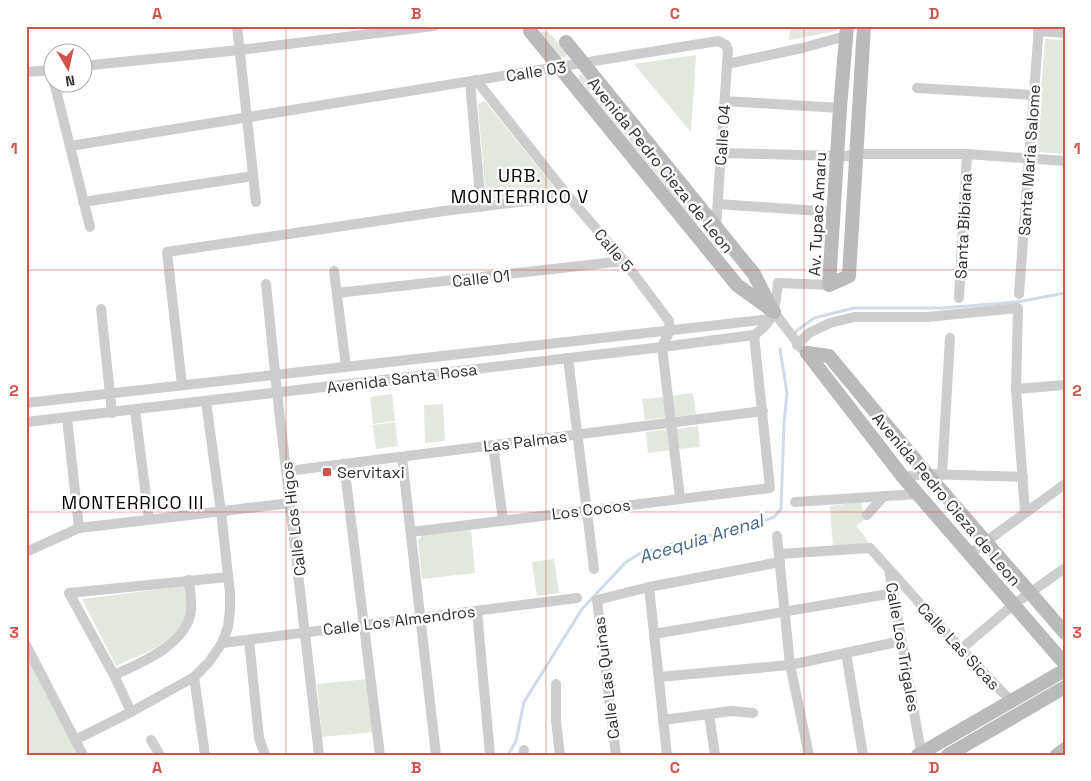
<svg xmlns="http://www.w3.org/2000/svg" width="1091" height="781" font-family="'Space Grotesk',sans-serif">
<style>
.green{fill:#e2e8dd}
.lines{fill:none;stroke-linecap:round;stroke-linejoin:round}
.stream{stroke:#cfdbe9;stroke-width:3}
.street{stroke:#cdcdcd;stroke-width:10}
.secondary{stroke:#bababa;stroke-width:14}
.grid{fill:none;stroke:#d15249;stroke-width:1;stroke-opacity:0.55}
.poi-dot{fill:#d15249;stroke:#fff;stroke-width:2}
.labels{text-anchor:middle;stroke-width:5;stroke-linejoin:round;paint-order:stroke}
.street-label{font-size:16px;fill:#303030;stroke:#fff}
.poi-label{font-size:16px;fill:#303030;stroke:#fff;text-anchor:start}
.neighbourhood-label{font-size:18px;letter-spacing:1px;fill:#000;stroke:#fff}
.water-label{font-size:18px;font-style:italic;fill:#476689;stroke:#fff}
.neatline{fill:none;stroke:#d15249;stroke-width:2}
.grid-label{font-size:16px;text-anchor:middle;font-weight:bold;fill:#d15249}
</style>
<rect width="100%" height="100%" fill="#fff"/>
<!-- green -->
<g class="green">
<path d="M791 26H837V31L789 40Z"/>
<path d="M547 31 567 52 566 57H560L538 33Z"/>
<path d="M1045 39 1065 40V154L1036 152Z"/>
<path d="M696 55 691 132 634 64Z"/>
<path d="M584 73 699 214 698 217 693 219 691 217 579 79V75Z"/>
<path d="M485 101 553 186 552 192 486 200 478 104Z"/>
<path d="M693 393 696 414 674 417 671 396Z"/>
<path d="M392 394 395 421 373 424 370 397Z"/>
<path d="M665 397 668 417 645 420 642 399Z"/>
<path d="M443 404 445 441 425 443 424 405Z"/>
<path d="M395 422 398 446 376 449 373 425Z"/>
<path d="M698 426 700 447 678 449 675 429Z"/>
<path d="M669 429 672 450 648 453 646 432Z"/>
<path d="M861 502 865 519 856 526 866 538 869 545 833 548 830 506Z"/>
<path d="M471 530 475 573 422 579 418 540 423 535Z"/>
<path d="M554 559 559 593 537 596 532 562Z"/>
<path d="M185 586C185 594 188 605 186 613 178 644 141 654 116 666L82 599Z"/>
<path d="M26 654 80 755H26Z"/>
<path d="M368 679 374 732 322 737 317 684Z"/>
</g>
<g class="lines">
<!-- stream -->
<g class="stream">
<path d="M794 333 814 318 854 308H943L1017 302 1065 293"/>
<path d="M508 755 516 741 524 702 582 609 626 562 639 554 676 543 744 528 774 517 781 509 784 424 787 393 780 349"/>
</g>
<!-- street -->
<g class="street">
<path d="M237 26 256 202"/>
<path d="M1038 31 1065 33"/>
<path d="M727 64 802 48 846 36"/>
<path d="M82 66 240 50 434 26"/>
<path d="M26 72 52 70"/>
<path d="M476 80 568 196 624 261 669 321 670 330 662 347 680 498"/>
<path d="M54 82 90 227"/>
<path d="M470 82 481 207"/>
<path d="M917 88 1034 95"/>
<path d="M725 101 840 108"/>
<path d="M70 146 718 41 726 45 728 50 716 227"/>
<path d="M721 153 837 156H847L857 154H967L1065 161"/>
<path d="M83 202 253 176"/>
<path d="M718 204 834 212"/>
<path d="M334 271 346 367"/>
<path d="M266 284 277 392 319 755"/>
<path d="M337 293 624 261"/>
<path d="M1019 294 1039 26"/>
<path d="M959 298 967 154"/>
<path d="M101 309 112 413"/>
<path d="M774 312 802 349"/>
<path d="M797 345 809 333 830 323 854 317H927L1018 308 1016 389 1025 512"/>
<path d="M568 358 594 569"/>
<path d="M182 385 167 252 444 211 568 196"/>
<path d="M1016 389 1065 385"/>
<path d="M26 403 770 319"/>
<path d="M135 410 149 520"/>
<path d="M67 418 79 528"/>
<path d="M26 422 662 347 754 335C776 321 775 306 778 283L829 285"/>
<path d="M493 445 503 520"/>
<path d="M402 457 436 755"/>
<path d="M344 464 380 755"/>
<path d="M288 471 763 411"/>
<path d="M942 475 950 338"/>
<path d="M903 477 927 474 1023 477"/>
<path d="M795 502 918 494"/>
<path d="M867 515 884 496"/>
<path d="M411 532 770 488 754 335"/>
<path d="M777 536 790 665 809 755"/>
<path d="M26 552 79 528 291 503"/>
<path d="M779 554 870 548 961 649 1011 701"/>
<path d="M969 554 1065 484"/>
<path d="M889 569 921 752"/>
<path d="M649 587 667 755"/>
<path d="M477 611 490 755"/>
<path d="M654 634 894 593"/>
<path d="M249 640 259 738 265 755"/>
<path d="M222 643 577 598"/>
<path d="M26 645 83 755"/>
<path d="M961 649 1013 605 1065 568"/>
<path d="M846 653 863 755"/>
<path d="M114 675C141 663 187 644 191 611 192 602 190 590 189 580"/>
<path d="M194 677 205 755"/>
<path d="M659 677 790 665 901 641"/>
<path d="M556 684V721L560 755"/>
<path d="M131 712 114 675 69 593 228 577"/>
<path d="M709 714 715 755"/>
<path d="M663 720 731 711 753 713"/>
<path d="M75 740 131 712 194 677 209 662 222 643 228 627 230 610V593L221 512 206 401"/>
<path d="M151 740 160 755"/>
<path d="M523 755 524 750"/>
<path d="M616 755 597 600 649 587 780 562"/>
</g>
<!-- secondary -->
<g class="secondary">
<path d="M847 26 840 108 829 285 849 276 864 26"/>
<path d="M530 31 737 285 774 312"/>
<path d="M566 42 754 274 772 310"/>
<path d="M807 353 903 477 1065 664"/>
<path d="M807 353 829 356 927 474 1065 633"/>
<path d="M918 755 1065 670"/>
<path d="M948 755 1065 687"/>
<path d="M1057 755 1065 749"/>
</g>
</g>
<!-- grid -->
<path class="grid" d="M286 26V755M546 26V755M804 26V755M26 270H1065M26 512H1065"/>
<!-- markers -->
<rect class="poi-dot" x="322" y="467" width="10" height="10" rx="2.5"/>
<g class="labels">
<!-- street labels -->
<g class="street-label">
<text transform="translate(536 71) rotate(-9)" y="6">Calle 03</text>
<text transform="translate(722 135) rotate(-86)" y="6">Calle 04</text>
<text transform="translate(1029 160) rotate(-86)" y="6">Santa Maria Salome</text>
<text transform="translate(661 165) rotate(51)" y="6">Avenida Pedro Cieza de Leon</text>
<text transform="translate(817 214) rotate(-87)" y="6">Av. Tupac Amaru</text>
<text transform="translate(963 226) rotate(-87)" y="6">Santa Bibiana</text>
<text transform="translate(614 250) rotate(50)" y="6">Calle 5</text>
<text transform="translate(481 278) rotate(-6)" y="6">Calle 01</text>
<text transform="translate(402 378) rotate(-7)" y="6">Avenida Santa Rosa</text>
<text transform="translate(525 441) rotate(-7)" y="6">Las Palmas</text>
<text transform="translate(947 499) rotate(50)" y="6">Avenida Pedro Cieza de Leon</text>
<text transform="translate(591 509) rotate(-7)" y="6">Los Cocos</text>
<text transform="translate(293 519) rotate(-97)" y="6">Calle Los Higos</text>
<text transform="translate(399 620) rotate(-7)" y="6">Calle Los Almendros</text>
<text transform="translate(959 646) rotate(47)" y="6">Calle Las Sicas</text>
<text transform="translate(903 647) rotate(80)" y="6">Calle Los Trigales</text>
<text transform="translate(606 678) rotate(-97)" y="6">Calle Las Quinas</text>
</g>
<!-- poi labels -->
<g class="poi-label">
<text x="337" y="478">Servitaxi</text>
</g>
<!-- neighbourhood labels -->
<g class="neighbourhood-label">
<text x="520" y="182">URB.<tspan x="520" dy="21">MONTERRICO V</tspan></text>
<text x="133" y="509">MONTERRICO III</text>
</g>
<!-- water labels -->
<g class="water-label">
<text transform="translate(701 539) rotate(-17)" y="6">Acequia Arenal</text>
</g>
</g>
<!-- border -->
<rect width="1091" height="781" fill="none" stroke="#ffffff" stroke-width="55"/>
<!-- north arrow -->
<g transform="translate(68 68) rotate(171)"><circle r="24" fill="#ffffff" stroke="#acacac"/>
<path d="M0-4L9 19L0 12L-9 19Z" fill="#d15249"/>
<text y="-8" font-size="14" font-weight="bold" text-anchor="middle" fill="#303030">N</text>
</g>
<rect x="28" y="28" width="1036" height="726" class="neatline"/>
<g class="grid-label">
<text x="157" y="19">A</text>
<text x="416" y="19">B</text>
<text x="675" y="19">C</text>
<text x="934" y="19">D</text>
<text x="14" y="154">1</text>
<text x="1077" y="154">1</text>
<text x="14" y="396">2</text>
<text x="1077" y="396">2</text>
<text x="14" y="638">3</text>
<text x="1077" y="638">3</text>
<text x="157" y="773">A</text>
<text x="416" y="773">B</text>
<text x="675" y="773">C</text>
<text x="934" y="773">D</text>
</g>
</svg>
